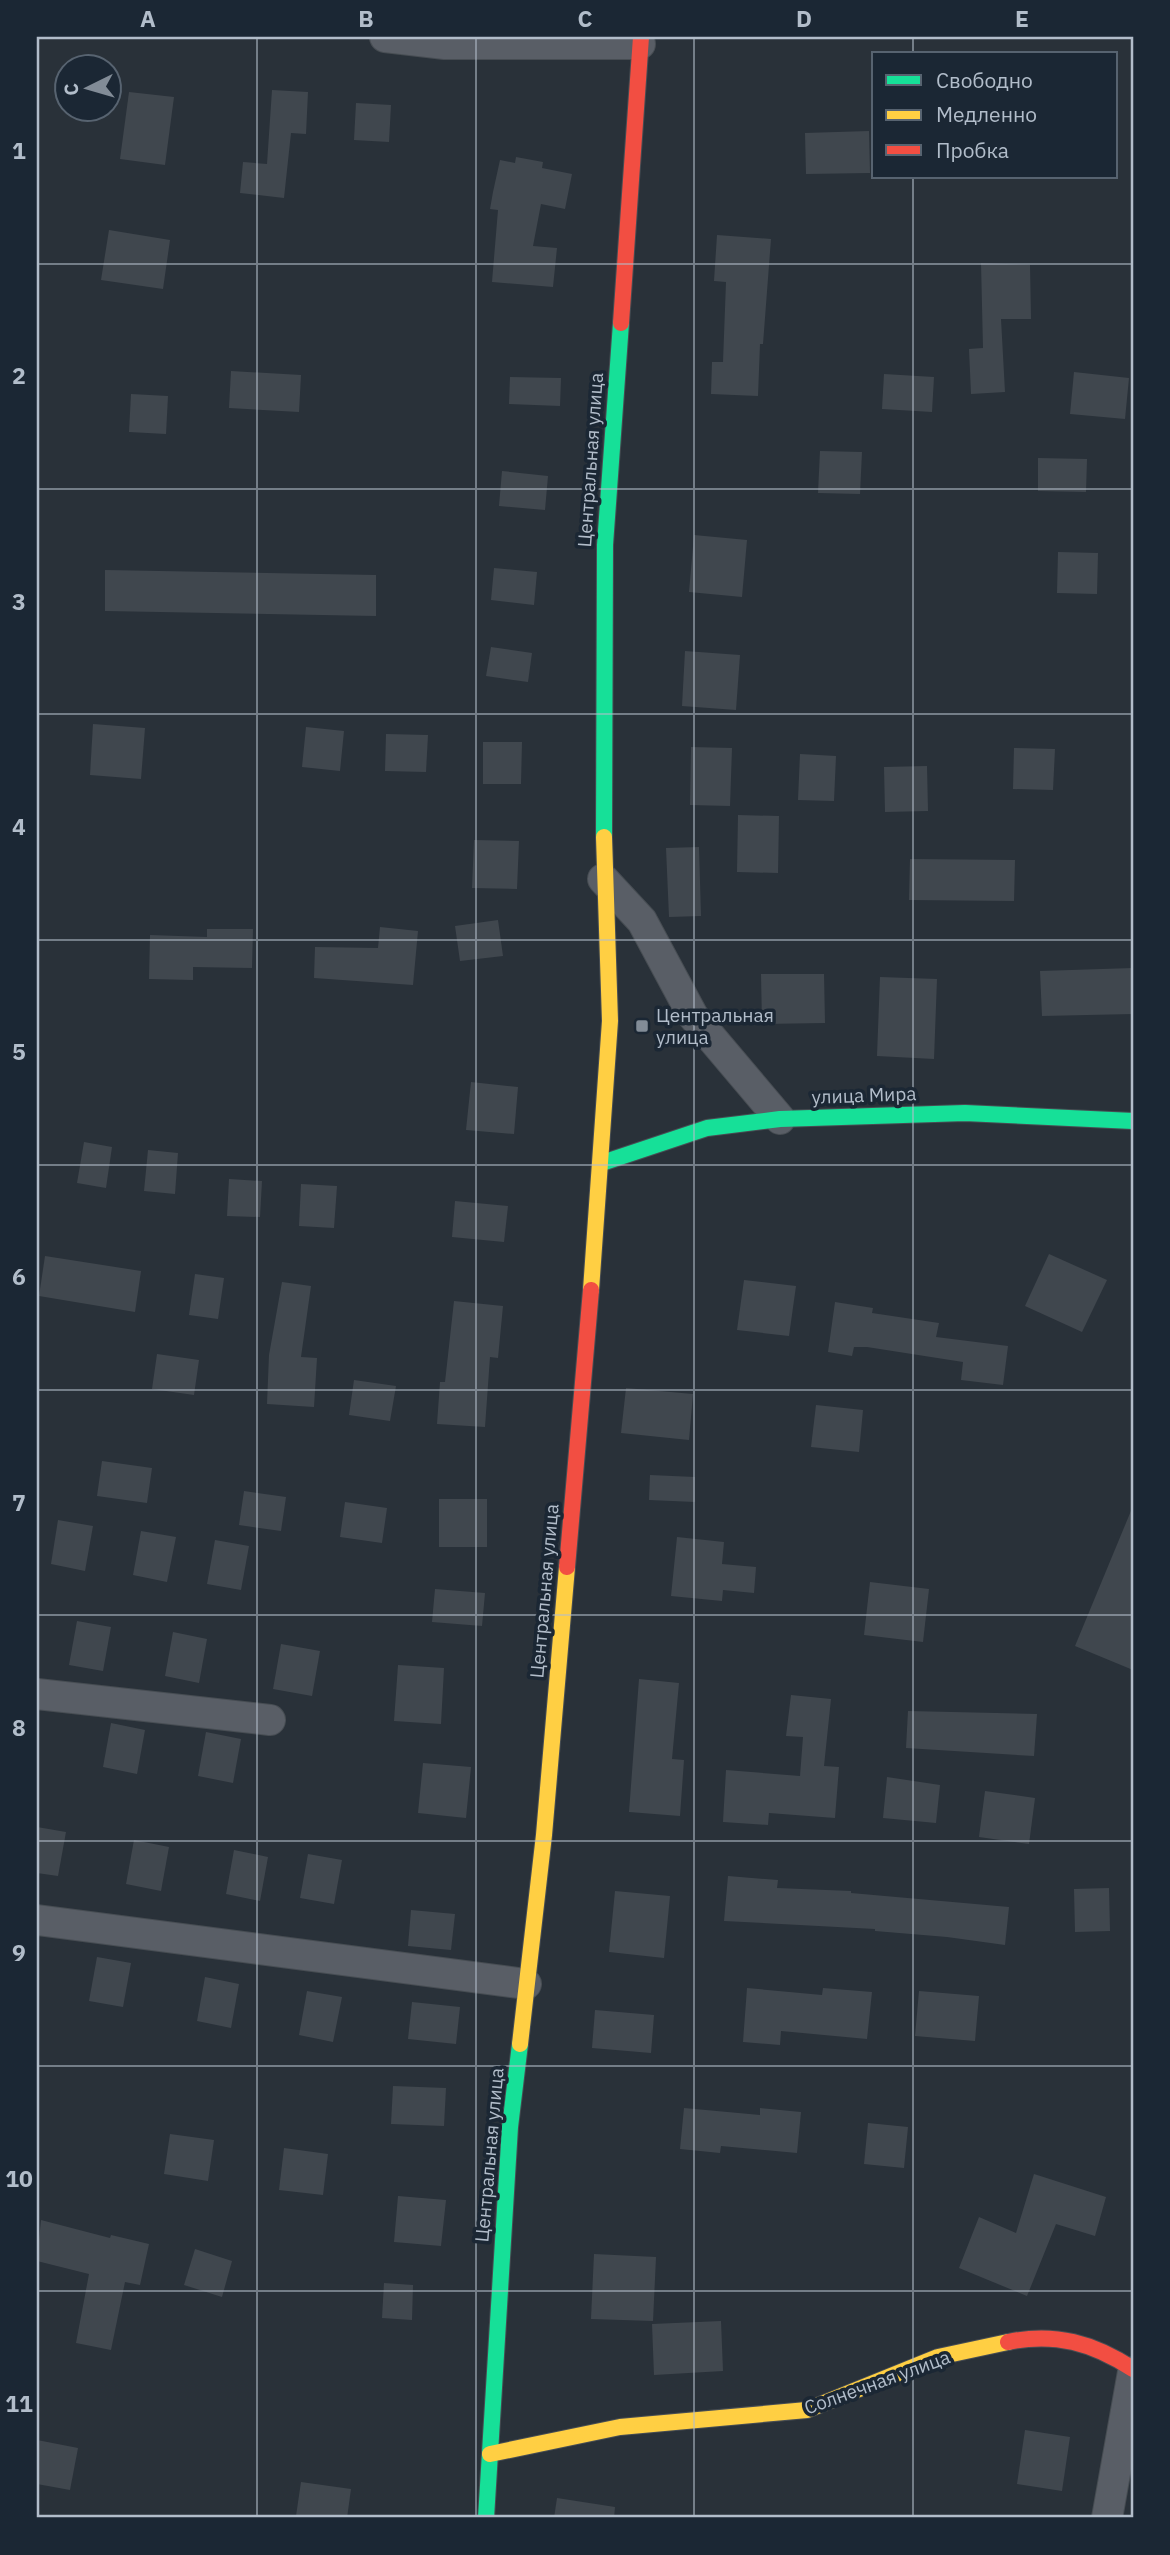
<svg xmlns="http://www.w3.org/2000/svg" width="1170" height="2555" font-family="'IBM Plex Sans',sans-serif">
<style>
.building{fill:#40474e}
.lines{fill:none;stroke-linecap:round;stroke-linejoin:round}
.street-casing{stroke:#474d53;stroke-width:32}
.fast-casing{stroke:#474d53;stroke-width:18}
.slow-casing{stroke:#474d53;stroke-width:18}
.jam-casing{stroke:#474d53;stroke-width:18}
.street{stroke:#595e66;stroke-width:30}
.fast{stroke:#16e098;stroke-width:16}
.slow{stroke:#ffcf43;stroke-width:16}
.jam{stroke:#f24e42;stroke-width:16}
.grid{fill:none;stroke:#b2bdca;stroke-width:2;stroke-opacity:0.55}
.poi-dot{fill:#828c97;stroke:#1b2734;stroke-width:2.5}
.labels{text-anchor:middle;stroke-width:7;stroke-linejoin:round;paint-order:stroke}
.street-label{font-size:19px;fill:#b2bdca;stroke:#1b2734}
.poi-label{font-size:19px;fill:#b2bdca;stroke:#1b2734;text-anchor:start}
.neatline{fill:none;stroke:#b2bdca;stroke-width:2.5}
.grid-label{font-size:23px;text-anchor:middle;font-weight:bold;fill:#b2bdca}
</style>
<rect width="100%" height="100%" fill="#293139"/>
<!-- building -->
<g class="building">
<path d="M272 90 308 92 306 134 291 133 284 198 240 193 243 162 267 164Z"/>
<path d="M129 92 174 97 165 165 120 159Z"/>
<path d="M356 103 391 105 389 142 354 140Z"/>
<path d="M869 131 870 173 806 174 805 133Z"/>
<path d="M516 157 543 162 542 168 572 174 565 209 541 204 533 246 557 248 553 287 492 282 498 210 490 209 493 192 500 160 515 163Z"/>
<path d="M109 230 170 240 163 289 101 280Z"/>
<path d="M717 235 771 239 763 344H760L758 396 711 394 712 362H723L726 282 714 281Z"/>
<path d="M981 263 1030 265 1031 319H1001L1005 392 971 394 969 349 983 348Z"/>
<path d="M231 371 301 375 299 412 229 408Z"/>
<path d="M1074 372 1129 378 1125 419 1070 414Z"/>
<path d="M884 374 934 377 932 412 882 409Z"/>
<path d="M510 377 561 378 560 406 509 404Z"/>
<path d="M131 394 168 396 166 434 129 432Z"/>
<path d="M820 451 862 452 860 494 818 493Z"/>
<path d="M1038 458 1087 459 1086 492 1038 491Z"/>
<path d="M502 471 548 476 545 510 499 506Z"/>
<path d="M694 535 747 540 742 597 689 592Z"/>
<path d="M1058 552 1098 553 1097 594 1057 593Z"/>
<path d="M494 568 537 572 534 605 491 600Z"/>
<path d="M105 570 376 575V616L105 611Z"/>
<path d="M491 647 532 653 528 682 486 676Z"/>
<path d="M685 651 740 655 736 710 682 706Z"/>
<path d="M93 724 145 728 141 779 90 775Z"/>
<path d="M306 727 344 731 340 771 302 767Z"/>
<path d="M386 734 428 735 426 772 385 771Z"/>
<path d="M483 742H522L521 784H483Z"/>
<path d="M691 747 732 748 730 806 690 805Z"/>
<path d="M1014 748 1055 749 1053 790 1013 789Z"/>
<path d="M800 754 836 756 834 801 798 800Z"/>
<path d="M927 766 928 811 885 812 884 767Z"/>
<path d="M738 815 779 816 778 873 737 872Z"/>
<path d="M474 840 519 841 517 889 472 888Z"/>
<path d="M699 847 701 916 669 917 666 848Z"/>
<path d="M910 859 1015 860 1014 901 909 900Z"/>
<path d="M498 920 503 956 460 961 455 926Z"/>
<path d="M380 927 418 931 413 985 314 978 315 947 378 948Z"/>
<path d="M207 929H253L252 968 193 967V980L149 979 150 935 207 937Z"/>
<path d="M1133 968V1014L1042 1016 1040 971Z"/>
<path d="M761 974H824L825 1023 762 1024Z"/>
<path d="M880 977 937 979 934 1059 877 1056Z"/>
<path d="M471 1082 518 1087 514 1134 466 1130Z"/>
<path d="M84 1142 112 1147 106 1188 77 1183Z"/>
<path d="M148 1150 178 1153 175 1194 144 1191Z"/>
<path d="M229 1179 262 1181 260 1217 227 1216Z"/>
<path d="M301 1184 337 1186 334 1228 299 1226Z"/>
<path d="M455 1201 508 1206 504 1242 452 1237Z"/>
<path d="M1049 1254 1107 1280 1082 1332 1025 1306Z"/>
<path d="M45 1256 141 1271 135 1312 39 1296Z"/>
<path d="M195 1274 224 1278 218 1319 189 1315Z"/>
<path d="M744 1280 796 1286 789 1336 737 1330Z"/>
<path d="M282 1282 311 1286 301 1357 317 1358 314 1407 267 1404 269 1355Z"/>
<path d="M454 1301 503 1306 498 1358 490 1357 485 1427 437 1424 440 1382H445Z"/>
<path d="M835 1302 873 1308 872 1313 939 1323 936 1337 1008 1346 1003 1385 961 1380 963 1362 867 1347H854L852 1356 828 1352Z"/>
<path d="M157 1354 199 1360 194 1395 152 1389Z"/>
<path d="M354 1380 396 1386 390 1421 349 1415Z"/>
<path d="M626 1388 693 1394 689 1440 621 1433Z"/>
<path d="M816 1405 863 1410 859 1452 811 1447Z"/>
<path d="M102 1461 152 1468 147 1503 97 1496Z"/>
<path d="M650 1475 695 1477V1502L649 1500Z"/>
<path d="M244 1491 286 1497 281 1531 239 1525Z"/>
<rect x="439" y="1499" width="48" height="48"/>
<path d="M345 1502 387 1508 382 1543 340 1537Z"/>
<path d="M1133 1506V1670L1075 1646Z"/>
<path d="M58 1520 93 1526 85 1571 51 1564Z"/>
<path d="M141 1531 176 1537 167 1582 133 1575Z"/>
<path d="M677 1537 724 1542 722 1564 756 1567 754 1593 723 1590 722 1601 671 1596Z"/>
<path d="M215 1540 249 1546 241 1590 207 1584Z"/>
<path d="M870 1582 929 1589 923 1642 864 1635Z"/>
<path d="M435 1589 485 1593 482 1626 432 1622Z"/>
<path d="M77 1621 111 1627 103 1671 69 1665Z"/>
<path d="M173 1632 207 1639 199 1683 165 1676Z"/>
<path d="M281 1644 320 1651 312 1696 273 1689Z"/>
<path d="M398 1665 444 1668 441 1724 394 1721Z"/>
<path d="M639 1679 679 1683 672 1759 684 1760 680 1816 629 1812Z"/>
<path d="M791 1695 831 1699 824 1766 839 1767 835 1818 769 1813 768 1825 723 1822 726 1770 800 1776 803 1737 786 1736Z"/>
<path d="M908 1711 1037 1714 1034 1756 906 1748Z"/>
<path d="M111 1723 145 1730 137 1774 103 1767Z"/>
<path d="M206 1732 241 1739 233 1783 198 1776Z"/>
<path d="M423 1763 471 1767 466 1818 418 1813Z"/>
<path d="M887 1777 940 1785 936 1823 883 1818Z"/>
<path d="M985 1791 1035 1798 1029 1844 979 1837Z"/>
<path d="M37 1827 66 1832 58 1876 37 1873Z"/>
<path d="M134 1840 169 1847 161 1891 126 1884Z"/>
<path d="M234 1850 268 1857 260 1901 226 1894Z"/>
<path d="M308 1854 342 1860 334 1904 300 1898Z"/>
<path d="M728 1876 778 1880 777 1888 851 1891V1893L1009 1907 1005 1945 947 1937 875 1931V1929L724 1921Z"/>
<path d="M1109 1888 1110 1931 1075 1932 1074 1889Z"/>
<path d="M615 1891 670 1896 664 1958 609 1952Z"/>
<path d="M411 1910 455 1914 451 1950 408 1946Z"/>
<path d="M97 1957 131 1963 123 2007 89 2001Z"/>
<path d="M205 1977 239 1984 231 2028 197 2021Z"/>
<path d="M747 1988 822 1995 823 1988 872 1992 867 2039 781 2031 780 2045 743 2042Z"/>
<path d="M307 1991 342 1997 333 2042 299 2035Z"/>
<path d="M919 1991 979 1996 975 2041 915 2036Z"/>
<path d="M412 2002 460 2007 456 2044 408 2039Z"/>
<path d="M595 2010 654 2015 651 2053 592 2048Z"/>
<path d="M393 2086 446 2088 444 2126 391 2124Z"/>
<path d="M684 2108 760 2115V2108L801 2112 797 2153 721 2146 720 2153 680 2149Z"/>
<path d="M868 2123 908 2127 904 2168 864 2164Z"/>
<path d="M170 2134 214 2140 208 2181 164 2174Z"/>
<path d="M284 2148 328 2154 323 2195 279 2190Z"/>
<path d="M1034 2174 1106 2197 1095 2236 1056 2224 1027 2296 959 2268 979 2217 1016 2233Z"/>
<path d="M398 2196 446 2200 441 2246 394 2242Z"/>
<path d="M41 2220 110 2238 111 2235 149 2244 140 2285 125 2282 111 2350 76 2343 89 2274 37 2261Z"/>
<path d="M195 2249 232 2261 222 2297 184 2285Z"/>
<path d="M594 2254 656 2257 653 2321 591 2319Z"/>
<path d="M384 2283 413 2285 412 2320 382 2318Z"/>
<path d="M721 2321 723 2371 654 2375 652 2324Z"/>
<path d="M1025 2430 1070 2437 1062 2491 1017 2484Z"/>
<path d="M37 2440 78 2448 70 2490 37 2484Z"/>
<path d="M301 2482 351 2489 347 2518 296 2516Z"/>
<path d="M557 2498 615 2507 614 2518H554Z"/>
</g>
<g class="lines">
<!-- street casing -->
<g class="street-casing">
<g id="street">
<path d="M385 37 445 44H640"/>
<path d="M603 879 642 921 693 1016 780 1119"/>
<path d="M37 1694 270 1720"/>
<path d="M37 1920 526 1984"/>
<path d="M1107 2518 1133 2372"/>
</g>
</g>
<!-- fast casing -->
<g class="fast-casing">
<g id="fast">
<path d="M604 837 605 545 621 323"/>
<path d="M602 1163 707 1128 780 1119 965 1113 1133 1121"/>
<path d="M486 2518 510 2127 520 2044"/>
</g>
</g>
<!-- slow casing -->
<g class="slow-casing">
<g id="slow">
<path d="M591 1290 610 1021 604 837"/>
<path d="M520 2044 544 1835 567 1567"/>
<path d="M490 2454 620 2427 807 2410 938 2357 1008 2342"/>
</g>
</g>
<!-- jam casing -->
<g class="jam-casing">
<g id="jam">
<path d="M621 323 641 37"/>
<path d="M567 1567 591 1290"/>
<path d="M1008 2342C1055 2332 1093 2343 1133 2369"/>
</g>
</g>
<!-- street -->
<use href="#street" class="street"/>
<!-- fast -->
<use href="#fast" class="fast"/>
<!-- slow -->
<use href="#slow" class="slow"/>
<!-- jam -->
<use href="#jam" class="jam"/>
</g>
<!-- grid -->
<path class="grid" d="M257 37V2518M476 37V2518M694 37V2518M913 37V54M913 177V2518M37 264H1133M37 489H1133M37 714H1133M37 940H1133M37 1165H1133M37 1390H1133M37 1615H1133M37 1841H1133M37 2066H1133M37 2291H1133"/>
<!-- markers -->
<rect class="poi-dot" x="635" y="1019" width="14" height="14" rx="3.5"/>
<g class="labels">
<!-- street labels -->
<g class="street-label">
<text transform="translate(590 460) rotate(-86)" y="7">Центральная улица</text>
<text transform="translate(864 1095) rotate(-2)" y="7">улица Мира</text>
<text transform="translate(544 1591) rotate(-85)" y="7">Центральная улица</text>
<text transform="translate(489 2155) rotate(-85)" y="7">Центральная улица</text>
<text transform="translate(877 2382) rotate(-20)" y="7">Солнечная улица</text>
</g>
<!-- poi labels -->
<g class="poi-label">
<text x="656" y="1022">Центральная<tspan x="656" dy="22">улица</tspan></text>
</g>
</g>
<!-- border -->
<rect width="1170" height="2555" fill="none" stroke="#1b2734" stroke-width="77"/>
<!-- legend -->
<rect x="872" y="52" width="245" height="126" fill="#1b2734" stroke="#576370" stroke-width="2"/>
<rect x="886" y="75" width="35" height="10" fill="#16e098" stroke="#576370" stroke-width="2"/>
<text x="936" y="88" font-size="21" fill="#b2bdca">Свободно</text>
<rect x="886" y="110" width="35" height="10" fill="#ffcf43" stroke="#576370" stroke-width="2"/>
<text x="936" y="122" font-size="21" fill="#b2bdca">Медленно</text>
<rect x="886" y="145" width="35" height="10" fill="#f24e42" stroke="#576370" stroke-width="2"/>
<text x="936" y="158" font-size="21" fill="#b2bdca">Пробка</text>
<!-- north arrow -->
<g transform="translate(88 88) rotate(265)"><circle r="33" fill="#1b2734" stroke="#576370" stroke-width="2"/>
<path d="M0-5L12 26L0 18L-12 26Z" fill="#828c97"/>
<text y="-10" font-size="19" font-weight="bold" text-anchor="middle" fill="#b2bdca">С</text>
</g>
<rect x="38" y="38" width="1094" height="2478" class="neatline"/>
<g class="grid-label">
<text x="148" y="27">A</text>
<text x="366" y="27">B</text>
<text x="585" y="27">C</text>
<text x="804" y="27">D</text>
<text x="1022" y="27">E</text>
<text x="19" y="159">1</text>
<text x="19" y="384">2</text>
<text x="19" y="610">3</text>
<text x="19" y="835">4</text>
<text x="19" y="1060">5</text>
<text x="19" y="1285">6</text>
<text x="19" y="1511">7</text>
<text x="19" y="1736">8</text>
<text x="19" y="1961">9</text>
<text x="19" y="2187">10</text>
<text x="19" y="2412">11</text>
</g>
</svg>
